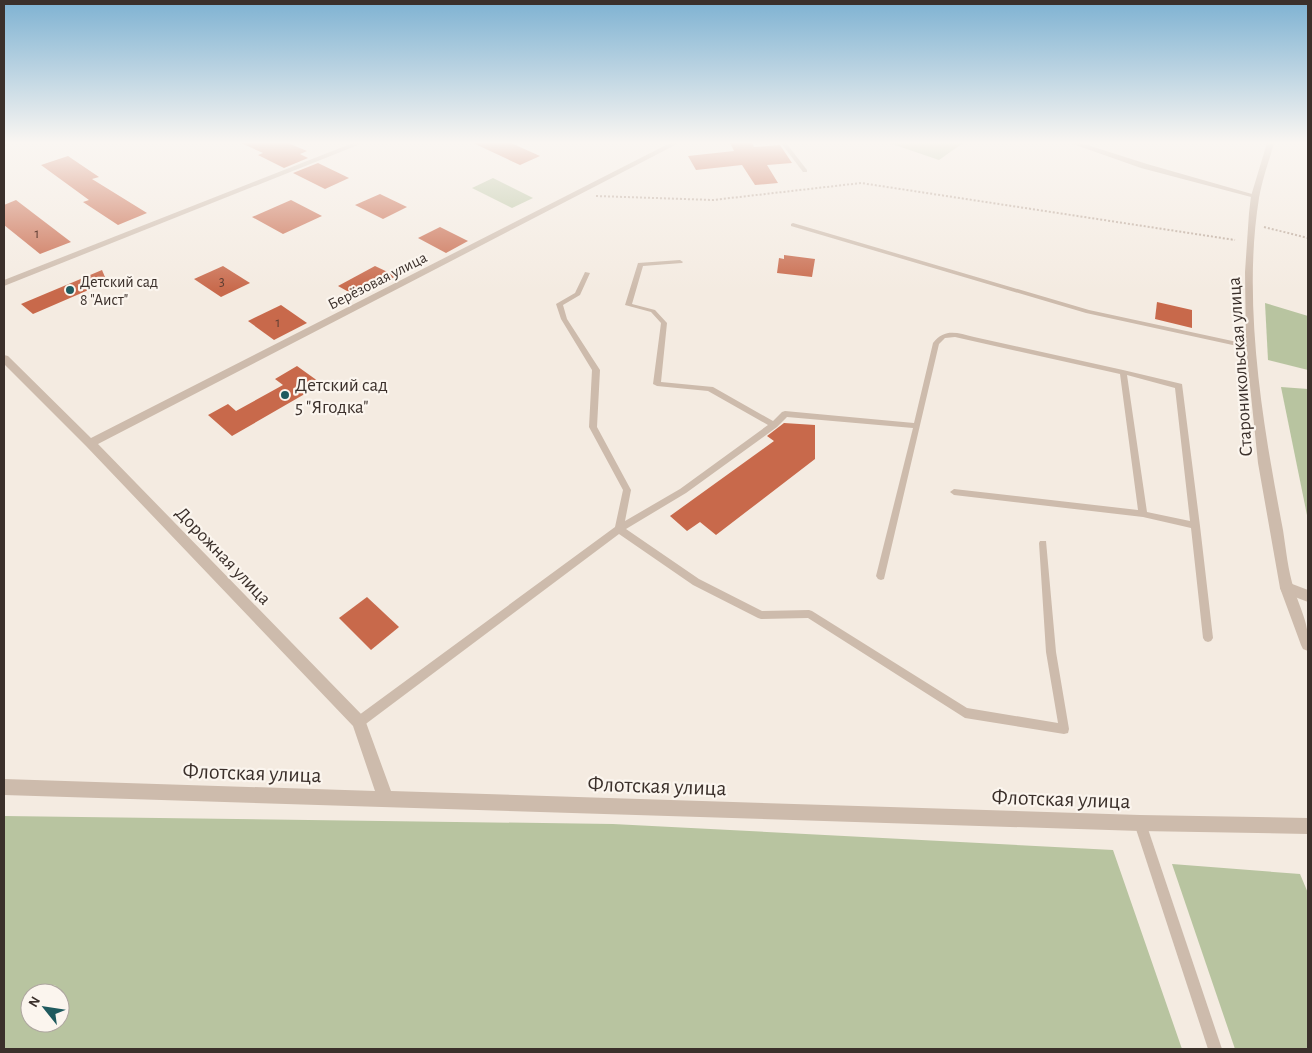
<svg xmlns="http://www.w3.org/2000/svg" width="1312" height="1053" font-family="'Alegreya Sans',sans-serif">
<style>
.green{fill:#b8c4a0;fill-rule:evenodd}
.building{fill:#c8694b}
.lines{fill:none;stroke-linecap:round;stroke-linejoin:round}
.path{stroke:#b9a596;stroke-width:2;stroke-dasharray:2 2;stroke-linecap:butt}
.service{fill:#cdbbac;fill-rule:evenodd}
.minor{fill:#cdbbac;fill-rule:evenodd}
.tertiary{fill:#cdbbac;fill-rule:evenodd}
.poi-dot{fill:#1f5a5e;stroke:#fbf5ee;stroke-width:2}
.labels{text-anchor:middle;stroke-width:4.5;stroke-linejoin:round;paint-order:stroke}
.far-number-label{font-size:14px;fill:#5e3e33}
.far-street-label{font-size:16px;fill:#3b302b;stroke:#fbf5ee}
.far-poi-label{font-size:16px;fill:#3b302b;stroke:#fbf5ee;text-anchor:start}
.street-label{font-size:19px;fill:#3b302b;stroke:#fbf5ee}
.poi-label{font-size:19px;fill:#3b302b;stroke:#fbf5ee;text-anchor:start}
.near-street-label{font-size:22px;fill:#3b302b;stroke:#fbf5ee}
</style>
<rect width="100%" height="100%" fill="#f4ebe1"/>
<!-- green -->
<g class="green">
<path d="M889 143H963L939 160Z"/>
<path d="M493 178 533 198 512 208 472 188Z"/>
<path d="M1265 303 1308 316V370L1268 360Z"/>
<path d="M1281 387 1308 389V520Z"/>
<path d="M4 816 613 824 1113 850 1182 1049H4ZM30 993H60V1023H30Z"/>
<path d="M1172 864 1300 874 1308 893V1049H1235Z"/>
</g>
<!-- building -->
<g class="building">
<path d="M241 143H288L307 151 300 154 308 158 284 168 258 155 263 153Z"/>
<path d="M473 143H511L540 156 520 165Z"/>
<path d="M730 143H752L754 147 780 145 792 163 767 165 778 183 755 185 742 165 696 170 688 156 734 151Z"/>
<path d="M68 156 99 177 92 179 147 213 118 225 83 202 89 200 41 165Z"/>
<path d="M318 163 349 178 325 189 293 173Z"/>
<path d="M380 194 407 207 383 219 355 205Z"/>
<path d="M16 200 71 242 40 254 4 225V205Z"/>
<path d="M291 200 322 216 283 234 252 217Z"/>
<path d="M440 227 468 241 446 253 418 238Z"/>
<path d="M784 255 815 259 812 277 777 273 779 258 784 259Z"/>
<path d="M223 266 250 283 221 297 194 279Z"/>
<path d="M375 266 396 276 358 297 338 286Z"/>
<path d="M102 270 107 282 33 314 21 304Z"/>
<path d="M1157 302 1192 310V328L1155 319Z"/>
<path d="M281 305 307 323 274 340 248 321Z"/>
<path d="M297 366 322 384 232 436 208 415 228 404 236 411 283 385 275 379Z"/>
<path d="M784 423 815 425V459L716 535 700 522 687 531 670 516 774 441 767 436Z"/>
<path d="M367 597 399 627 371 650 339 618Z"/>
</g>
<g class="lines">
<!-- path -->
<g class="path">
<path d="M596 196 713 200 861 183 1235 240"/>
<path d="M1264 227 1308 238"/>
</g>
<!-- service -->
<g class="service">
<path d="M781 143H786L807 170V172H803Z"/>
<path d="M793 223 1089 310 1251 345 1254 347 1251 349 1086 313 791 226V224Z"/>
<path d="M680 260 683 262 682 263 643 266 632 304 655 310 667 323 661 382 713 387 773 421 782 412 785 411 914 423 933 343C945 328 957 333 974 337L1123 370 1182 384 1200 526 1213 638 1211 641 1208 642 1205 641 1203 638 1191 528 1143 517 954 495 950 492 954 489 1138 510 1120 374 955 337 945 338 939 344 884 579 881 580 878 579 876 576 913 428 787 417 777 427 686 493 626 529 699 579 762 611 809 610 812 611 967 708 1058 723 1046 652 1039 543 1040 541H1046L1056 652 1069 729 1068 733 1064 734 965 718 808 618 761 619 758 618 693 585 619 534 363 726 359 727 355 726 354 722 355 718 615 527 623 490 589 427 592 370 561 319 556 304 575 293 585 272 590 273 580 295 563 305 567 319 600 370 597 427 631 490 625 521 680 489 768 425 708 391 657 386 653 384 661 323 651 312 625 305 638 263ZM1127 375 1175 388 1190 521 1147 512Z"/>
<path d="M1140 817 1144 819 1146 823 1222 1049H1208L1134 823 1136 819Z"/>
</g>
<!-- minor -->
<g class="minor">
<path d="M4 143H12L4 147Z"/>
<path d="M353 143H363L4 286V280Z"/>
<path d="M670 143H679L98 444 364 717 391 791 1140 815 1308 818V834L1140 831 4 795V779L375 791 353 726 86 446 4 364V355L8 356 91 438Z"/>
<path d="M1070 143H1081L1147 164 1259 196 1255 198 1141 168Z"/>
<path d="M1287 582 1308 590V602L1282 592 1280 588 1282 584Z"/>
</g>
<!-- tertiary -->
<path class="tertiary" d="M1267 143H1274C1269 161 1262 180 1259 198 1242 303 1263 426 1283 530 1286 549 1288 571 1294 589 1302 614 1310 625 1308 651L1303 649 1301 645 1280 588 1258 463 1246 347 1245 272 1249 213 1251 196Z"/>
</g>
<!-- sky -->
<linearGradient id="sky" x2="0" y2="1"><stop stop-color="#7eb2d2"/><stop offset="0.49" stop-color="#faf6f2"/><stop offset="1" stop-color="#faf6f2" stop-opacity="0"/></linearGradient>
<rect width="1312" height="291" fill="url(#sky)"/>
<!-- markers -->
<g class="poi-dot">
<circle cx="70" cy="290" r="5"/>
<circle cx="285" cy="395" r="5"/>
</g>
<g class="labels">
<!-- far-number labels -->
<g class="far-number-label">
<text x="37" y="238">1</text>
<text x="222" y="286">3</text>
<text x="278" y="327">1</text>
</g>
<!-- far-street labels -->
<g class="far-street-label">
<text transform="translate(377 280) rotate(-27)" y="6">Берёзовая улица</text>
</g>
<!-- far-poi labels -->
<g class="far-poi-label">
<text x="80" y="287">Детский сад<tspan x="80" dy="18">8 "Аист"</tspan></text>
</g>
<!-- street labels -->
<g class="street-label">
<text transform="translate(1239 367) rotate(-94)" y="7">Староникольская улица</text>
<text transform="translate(224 555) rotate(46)" y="7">Дорожная улица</text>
</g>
<!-- poi labels -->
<g class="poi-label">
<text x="295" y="391">Детский сад<tspan x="295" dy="22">5 "Ягодка"</tspan></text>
</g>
<!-- near-street labels -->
<g class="near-street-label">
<text transform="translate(252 772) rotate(2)" y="8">Флотская улица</text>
<text transform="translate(657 785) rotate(2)" y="8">Флотская улица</text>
<text transform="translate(1061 798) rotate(2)" y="8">Флотская улица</text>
</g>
</g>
<!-- border -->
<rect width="1312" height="1053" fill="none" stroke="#3b302b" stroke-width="10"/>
<!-- north arrow -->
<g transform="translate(45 1008) rotate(300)"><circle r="24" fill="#fbf5ee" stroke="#aea6a0"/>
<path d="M0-4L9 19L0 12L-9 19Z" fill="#1f5a5e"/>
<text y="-8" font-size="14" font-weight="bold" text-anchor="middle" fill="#3b302b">N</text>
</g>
</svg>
